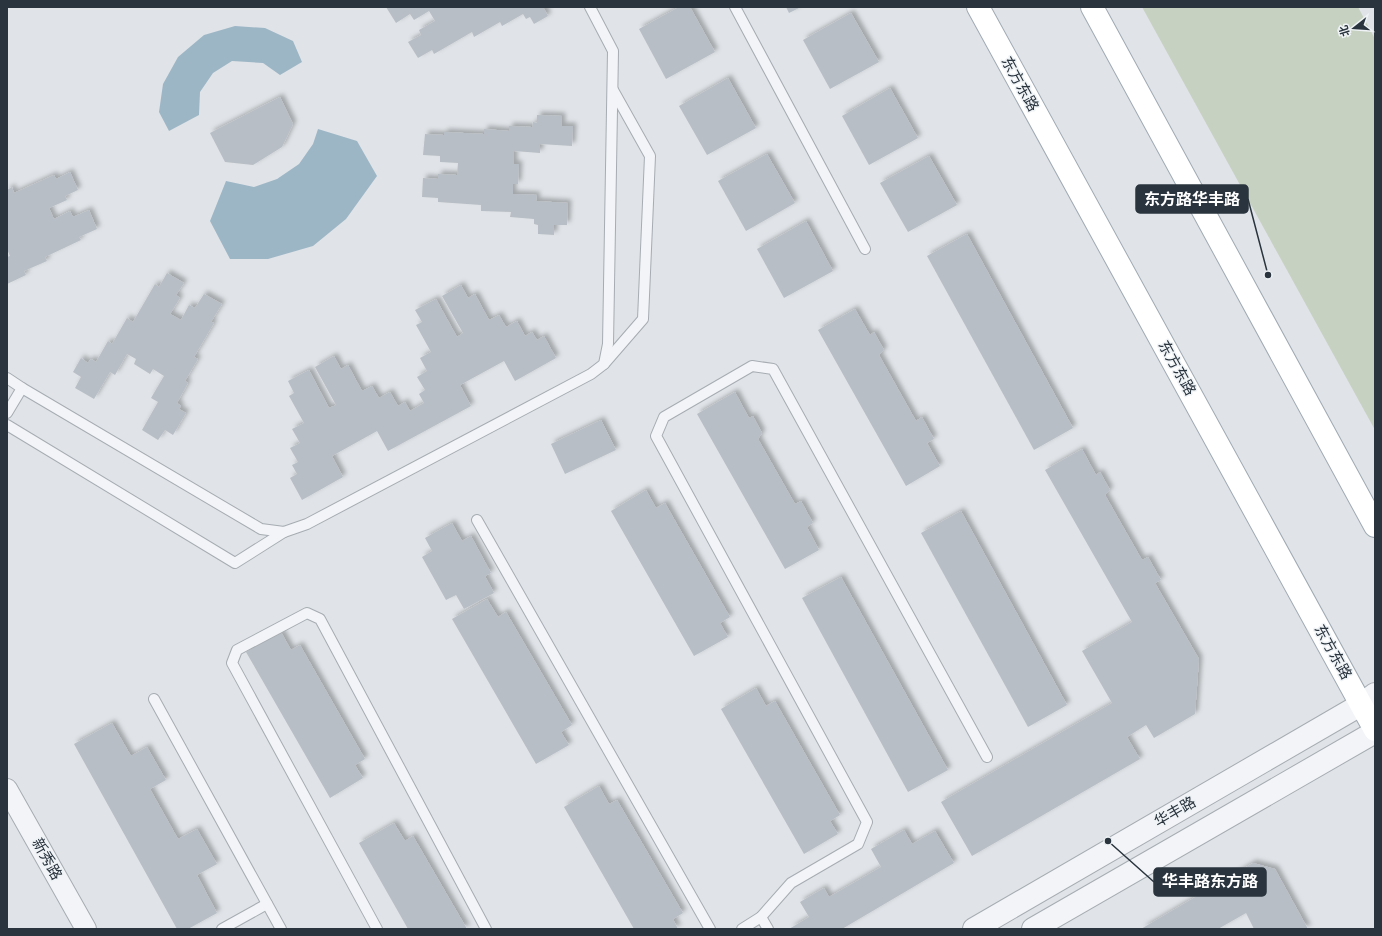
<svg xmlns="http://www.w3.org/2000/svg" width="1382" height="936" font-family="Signika,'Noto Sans SC',sans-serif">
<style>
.green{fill:#c7d1c2}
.water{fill:#9db6c6}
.building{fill:#b8bec5;filter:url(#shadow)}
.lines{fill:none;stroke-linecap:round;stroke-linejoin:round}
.service-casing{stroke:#a6acb2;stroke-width:12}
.minor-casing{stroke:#a6acb2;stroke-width:22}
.tertiary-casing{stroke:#a6acb2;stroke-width:24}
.primary-casing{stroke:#a0aab3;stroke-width:24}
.service{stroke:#f2f4f7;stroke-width:10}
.minor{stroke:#f2f4f7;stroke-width:20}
.tertiary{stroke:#f2f4f7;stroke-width:22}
.primary{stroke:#fff;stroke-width:22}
.labels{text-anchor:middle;stroke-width:3;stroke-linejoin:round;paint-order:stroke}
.street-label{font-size:15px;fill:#2a343e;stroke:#eff3f6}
.leader{fill:none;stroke:#2a343e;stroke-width:1.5}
.callout-dot{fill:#2a343e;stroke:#eff3f6;stroke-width:1.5}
.callout{fill:#2a343e;stroke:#2a343e;stroke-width:1.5}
.callout-label{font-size:16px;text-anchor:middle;font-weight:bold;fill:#fff}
</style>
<defs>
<filter id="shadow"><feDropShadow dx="3.5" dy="-3.5" stdDeviation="2" flood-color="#0004"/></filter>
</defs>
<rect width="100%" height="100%" fill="#e0e4e8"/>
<!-- green -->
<path class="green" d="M1142 7H1358L1375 39V430Z"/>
<!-- water -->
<g class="water">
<path d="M235 26 265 28 293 41 302 62 280 75 263 63 232 61 213 73 200 92 199 115 169 131 159 112 163 84 178 57 204 35Z"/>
<path d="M318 129 357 141 377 176 346 219 313 246 268 259H230L210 221 226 181 254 187 277 179 299 164 313 144Z"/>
</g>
<!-- building -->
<g class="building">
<path d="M386 7H543L548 16 534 24 530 17 526 19 523 14 502 26 500 22 474 37 472 32 434 54 432 50 418 58 408 42 421 35 419 30 435 21 429 11 414 20 410 14 396 23Z"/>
<path d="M679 7H690L715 52 666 79 639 29Z"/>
<path d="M786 7H801L789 13Z"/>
<path d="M851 13 879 62 830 89 803 40Z"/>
<path d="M728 78 756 128 707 155 679 106Z"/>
<path d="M890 88 918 138 869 165 842 116Z"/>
<path d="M280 97 293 124 282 147 253 165 225 162 210 133Z"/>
<path d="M537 115 562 116V126H573L572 146 540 144V153L514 151V164H519L518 184H513V194L537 195 536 201 568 203 567 225H554V235L538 234V225L534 224V219L510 217 511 212 481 211V205L438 202V198L422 197 423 178 438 179V174L457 175 458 163 440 162V156L423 155 425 134 444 135V132L484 134V129L509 131V126L532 127 533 122 537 123Z"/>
<path d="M767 154 795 203 746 231 718 181Z"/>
<path d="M929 156 957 205 908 232 880 183Z"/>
<path d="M70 172 78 190 65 196 67 200 49 208 54 219 70 211 73 217 89 210 97 229 79 237 81 240 45 257 47 261 24 271 26 275 7 284V257L10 256 7 249V190L12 187 14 193 54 175 56 179Z"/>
<path d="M806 221 833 271 784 298 757 249Z"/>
<path d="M967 234 1073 428 1034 450 927 256Z"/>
<path d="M167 273 184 283 176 295 180 298 170 314 181 320 189 305 195 308 204 294 222 304 211 322 214 323 194 357 198 359 185 381 188 383 177 403 181 406 179 409 186 413 173 435 165 430 158 440 142 430 158 402 151 398 164 376 153 369 150 374 134 364 136 359 127 354 115 375 110 372 94 399 75 388 81 377 73 372 81 358 88 363 91 359 96 362 108 341 112 344 127 318 133 322 155 284 159 287Z"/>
<path d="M461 285 468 298 475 294 489 320 499 315 506 327 517 321 525 336 532 332 537 340 544 336 556 358 515 381 504 361 460 385 471 406 388 451 377 431 332 456 343 477 302 500 290 478 297 474 292 465 298 462 290 448 300 443 292 429 304 423 289 396 294 393 288 381 309 370 329 408 336 405 315 367 334 356 341 369 348 365 362 391 372 386 379 398 390 392 398 406 405 402 410 411 424 403 419 394 425 390 417 377 427 371 420 358 431 352 416 325 422 322 415 310 436 299 457 337 463 333 442 296Z"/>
<path d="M855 309 870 335 874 332 884 350 879 355 916 421 922 417 934 439 927 443 940 466 906 486 818 330Z"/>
<path d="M735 392 749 418 753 416 762 433 758 439 795 504 801 501 813 523 807 527 819 550 785 569 697 414Z"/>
<path d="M601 420 616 450 565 474 551 444Z"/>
<path d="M1082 449 1096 475 1100 472 1110 490 1105 495 1142 560 1148 557 1161 580 1155 583 1199 659 1195 714 1154 738 1146 725 1127 737 1140 759 972 856 941 802 1112 703 1082 651 1132 622 1045 470Z"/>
<path d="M646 490 656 508 665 503 730 617 720 623 728 637 694 656 611 511Z"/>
<path d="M961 511 1067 705 1028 727 921 533Z"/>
<path d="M452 523 462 541 471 536 491 573 485 576 494 593 464 609 456 595 446 600 422 557 432 551 425 538Z"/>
<path d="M841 577 948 770 908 792 802 598Z"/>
<path d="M487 599 498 617 506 612 572 725 561 732 569 745 536 764 452 619Z"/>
<path d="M281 632 291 650 300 645 365 759 355 765 363 778 330 798 246 652Z"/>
<path d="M756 688 766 706 775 701 840 815 830 821 838 834 804 854 721 709Z"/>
<path d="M112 723 131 756 147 747 166 780 150 789 178 839 197 829 217 864 197 875 217 913 188 929H177L74 744Z"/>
<path d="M599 786 609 804 617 800 683 913 673 919 678 929H634L564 807Z"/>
<path d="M394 823 405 841 413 836 467 929H408L359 843Z"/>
<path d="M904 830 912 844 935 831 954 863 842 929H789L809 917 800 902 824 888 829 897 881 867 871 849Z"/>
<path d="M1253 863 1275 869 1308 929H1254L1246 913 1218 929H1141Z"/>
</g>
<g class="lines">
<!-- service casing -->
<g class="service-casing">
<g id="service">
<path d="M735 7 865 249"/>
<path d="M604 364 643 319 650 156 613 90"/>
<path d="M7 378 22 388 261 529 284 532 307 524 591 374 604 364 608 344 613 51 590 7"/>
<path d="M7 413 22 388"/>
<path d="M7 425 235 563 284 532"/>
<path d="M477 520 710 929"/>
<path d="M154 699 281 929"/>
<path d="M761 917 768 929"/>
<path d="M222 929 267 904"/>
<path d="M377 929 232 663 237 650 307 613 320 619 486 929"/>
<path d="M742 929 761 917 791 883 858 844 867 822 656 436 664 417 752 366 773 369 987 757"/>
</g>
</g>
<!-- minor casing -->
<g class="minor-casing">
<path id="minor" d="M7 789 86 929"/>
</g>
<!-- tertiary casing -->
<g class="tertiary-casing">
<g id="tertiary">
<path d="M974 929 1362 704 1375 694"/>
<path d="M1033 929 1375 732"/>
</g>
</g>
<!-- primary casing -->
<g class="primary-casing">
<g id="primary">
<path d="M978 7 1375 730"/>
<path d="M1092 7 1375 526"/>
</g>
</g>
<!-- service -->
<use href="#service" class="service"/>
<!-- minor -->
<use href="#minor" class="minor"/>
<!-- tertiary -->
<use href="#tertiary" class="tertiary"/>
<!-- primary -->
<use href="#primary" class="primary"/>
</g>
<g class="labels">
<!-- street labels -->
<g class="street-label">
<text transform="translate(1020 84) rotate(61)" y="5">东方东路</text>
<text transform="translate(1177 368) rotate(61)" y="5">东方东路</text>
<text transform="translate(1333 652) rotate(61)" y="5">东方东路</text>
<text transform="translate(1175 812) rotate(-30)" y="5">华丰路</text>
<text transform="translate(47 859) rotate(61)" y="5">新秀路</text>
</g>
</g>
<!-- callouts -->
<path class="leader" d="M1268 275L1248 199M1108 841L1154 882"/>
<g class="callout-dot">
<circle cx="1268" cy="275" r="4"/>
<circle cx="1108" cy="841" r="4"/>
</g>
<g class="callout">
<rect x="1136" y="185" width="112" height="28" rx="4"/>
<rect x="1154" y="868" width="112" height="28" rx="4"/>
</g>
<g class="callout-label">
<text x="1192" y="205">东方路华丰路</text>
<text x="1210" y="887">华丰路东方路</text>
</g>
<!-- border -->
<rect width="1382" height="936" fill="none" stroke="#2a343e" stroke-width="16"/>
<!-- north arrow -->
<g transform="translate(1354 28) rotate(253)" stroke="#eff3f6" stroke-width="3" paint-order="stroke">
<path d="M0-3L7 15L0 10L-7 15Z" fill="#2a343e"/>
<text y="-6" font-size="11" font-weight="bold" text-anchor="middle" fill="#2a343e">北</text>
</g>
</svg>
